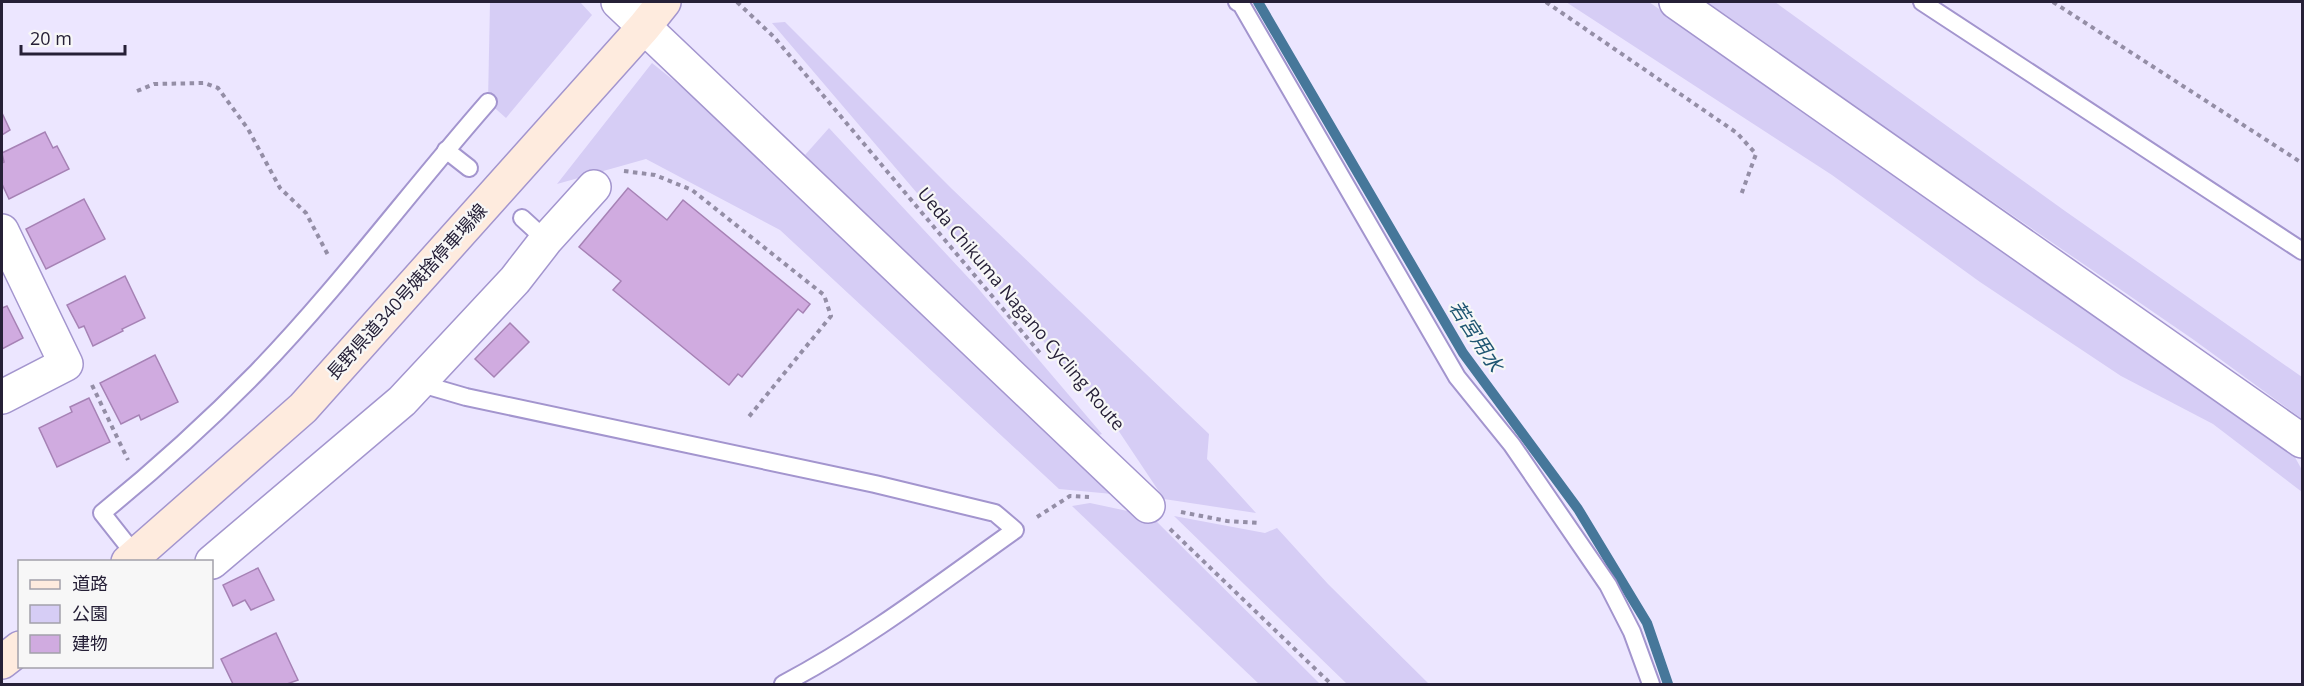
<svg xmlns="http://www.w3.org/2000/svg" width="2304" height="686" font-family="'Open Sans','Noto Sans JP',sans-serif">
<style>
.green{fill:#d6cdf5}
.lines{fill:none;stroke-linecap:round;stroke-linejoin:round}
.stream{stroke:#46779a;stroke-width:10}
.building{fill:#d0abe0;stroke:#a682b5;stroke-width:1.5}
.service-casing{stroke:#a395ce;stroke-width:20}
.minor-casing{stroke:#a395ce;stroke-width:36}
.secondary-casing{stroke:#a395ce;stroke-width:36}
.path{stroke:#948ea6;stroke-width:4;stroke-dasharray:4.5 4.5;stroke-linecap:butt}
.service{stroke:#fff;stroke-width:16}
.minor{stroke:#fff;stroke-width:33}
.secondary{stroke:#feebde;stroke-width:33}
.labels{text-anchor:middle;stroke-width:4.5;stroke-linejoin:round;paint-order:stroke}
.street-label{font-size:18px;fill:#262037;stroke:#f7f7f7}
.water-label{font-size:20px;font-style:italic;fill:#1e5572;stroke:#f7f7f7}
</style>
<rect width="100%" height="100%" fill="#ece6ff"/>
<!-- green -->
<g class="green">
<path d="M490 2H580L592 15 506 118 488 102Z"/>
<path d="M1566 2H1649L2291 450 2302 470V492L2213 424 2121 376 1980 282 1832 175Z"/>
<path d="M1702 2H1775L2065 211 2302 377V419L2194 340Z"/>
<path d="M785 22 952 189 1209 434 1207 459 1256 513 1164 499 1114 424 772 23Z"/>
<path d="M652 63 718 116 1123 495 1059 489 780 230 646 159 557 184Z"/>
<path d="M829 128 976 286 1102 434 1096 436 805 155Z"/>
<path d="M1090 503 1151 516 1320 684H1259L1072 506Z"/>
<path d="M1174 516 1265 533 1277 528 1328 584 1429 684H1347Z"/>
</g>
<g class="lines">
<!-- stream -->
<path class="stream" d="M1258 2 1463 353 1578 509 1647 623 1668 684"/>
</g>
<!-- building -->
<g class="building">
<path d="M2 113 10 130 2 135Z"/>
<path d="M45 132 53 148 57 146 69 169 9 199 2 184V163L4 162 2 153Z"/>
<path d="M628 188 667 220 683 200 810 304 803 313 798 309 742 377 738 374 729 385 613 290 621 281 579 247Z"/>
<path d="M84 199 105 239 46 269 26 229Z"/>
<path d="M125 276 145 318 122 329 123 331 93 346 84 326 79 328 67 305Z"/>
<path d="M7 306 23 338 2 349V308Z"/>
<path d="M510 323 529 342 494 377 475 359Z"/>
<path d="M155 355 178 402 141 420 139 415 121 424 100 383Z"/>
<path d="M89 398 110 442 57 467 39 428 72 412 70 407Z"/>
<path d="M258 568 274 600 251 610 245 600 233 606 223 585Z"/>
<path d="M276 633 298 680 287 684H233L221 659Z"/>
</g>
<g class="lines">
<!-- service casing -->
<g class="service-casing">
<g id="service">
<path d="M1237 2 1241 4 1457 377 1512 445 1608 585 1632 632 1651 684"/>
<path d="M1922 2 2302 251"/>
<path d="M446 150 469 168"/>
<path d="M522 218 546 240"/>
<path d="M418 383 466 397 875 484 995 513 1015 530C939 584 865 641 783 684"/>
<path d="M136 556 102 513C156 469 209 421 257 372 339 287 410 191 488 102"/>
</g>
</g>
<!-- minor casing -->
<g class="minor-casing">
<g id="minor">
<path d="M618 2 1148 506"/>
<path d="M1676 2 2302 441"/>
<path d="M2 231 66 364 2 397"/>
<path d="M212 562 402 401 515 280 546 240 594 187"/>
</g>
</g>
<!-- secondary casing -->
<g class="secondary-casing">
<g id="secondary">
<path d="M128 562 303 408 644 27 664 2"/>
<path d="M2 662 20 648"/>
</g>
</g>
<!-- path -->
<g class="path">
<path d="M737 2 774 37 1040 353"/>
<path d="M1546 2 1737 133 1756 154 1741 195"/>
<path d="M2053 2 2302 163"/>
<path d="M137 91 154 84 204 83 218 88 248 129 280 188 306 213 328 255"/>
<path d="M624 171 655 175 692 190 824 295 831 316 747 419"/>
<path d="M92 385 128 460"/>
<path d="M1181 512 1227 521 1260 523"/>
<path d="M1037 517 1070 496 1089 497"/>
<path d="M1170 529 1331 684"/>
</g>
<!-- service -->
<use href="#service" class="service"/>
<!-- minor -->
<use href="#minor" class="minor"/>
<!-- secondary -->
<use href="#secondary" class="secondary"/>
</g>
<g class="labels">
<!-- street labels -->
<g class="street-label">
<text transform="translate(407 292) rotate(-48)" y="6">長野県道340号姨捨停車場線</text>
<text transform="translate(1021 309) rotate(50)" y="6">Ueda Chikuma Nagano Cycling Route</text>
</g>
<!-- water labels -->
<g class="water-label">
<text transform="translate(1476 336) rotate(57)" y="7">若宮用水</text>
</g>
</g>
<!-- border -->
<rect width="2304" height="686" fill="none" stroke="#262037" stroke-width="6"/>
<!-- legend -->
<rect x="18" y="560" width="195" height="108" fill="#f7f7f7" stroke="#a3a1aa" stroke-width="1.5"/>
<rect x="30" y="580" width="30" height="9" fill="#feebde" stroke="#a3a1aa" stroke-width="1.5"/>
<text x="72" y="590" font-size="18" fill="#262037">道路</text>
<rect x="30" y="605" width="30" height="18" fill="#d6cdf5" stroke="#a3a1aa" stroke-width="1.5"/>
<text x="72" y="620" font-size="18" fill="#262037">公園</text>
<rect x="30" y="635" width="30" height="18" fill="#d0abe0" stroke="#a3a1aa" stroke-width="1.5"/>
<text x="72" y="650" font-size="18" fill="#262037">建物</text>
<!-- scale -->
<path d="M21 45v9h104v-9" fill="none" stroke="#262037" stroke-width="3"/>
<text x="30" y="45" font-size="18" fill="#262037" stroke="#f7f7f7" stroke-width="4.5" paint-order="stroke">20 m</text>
</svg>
